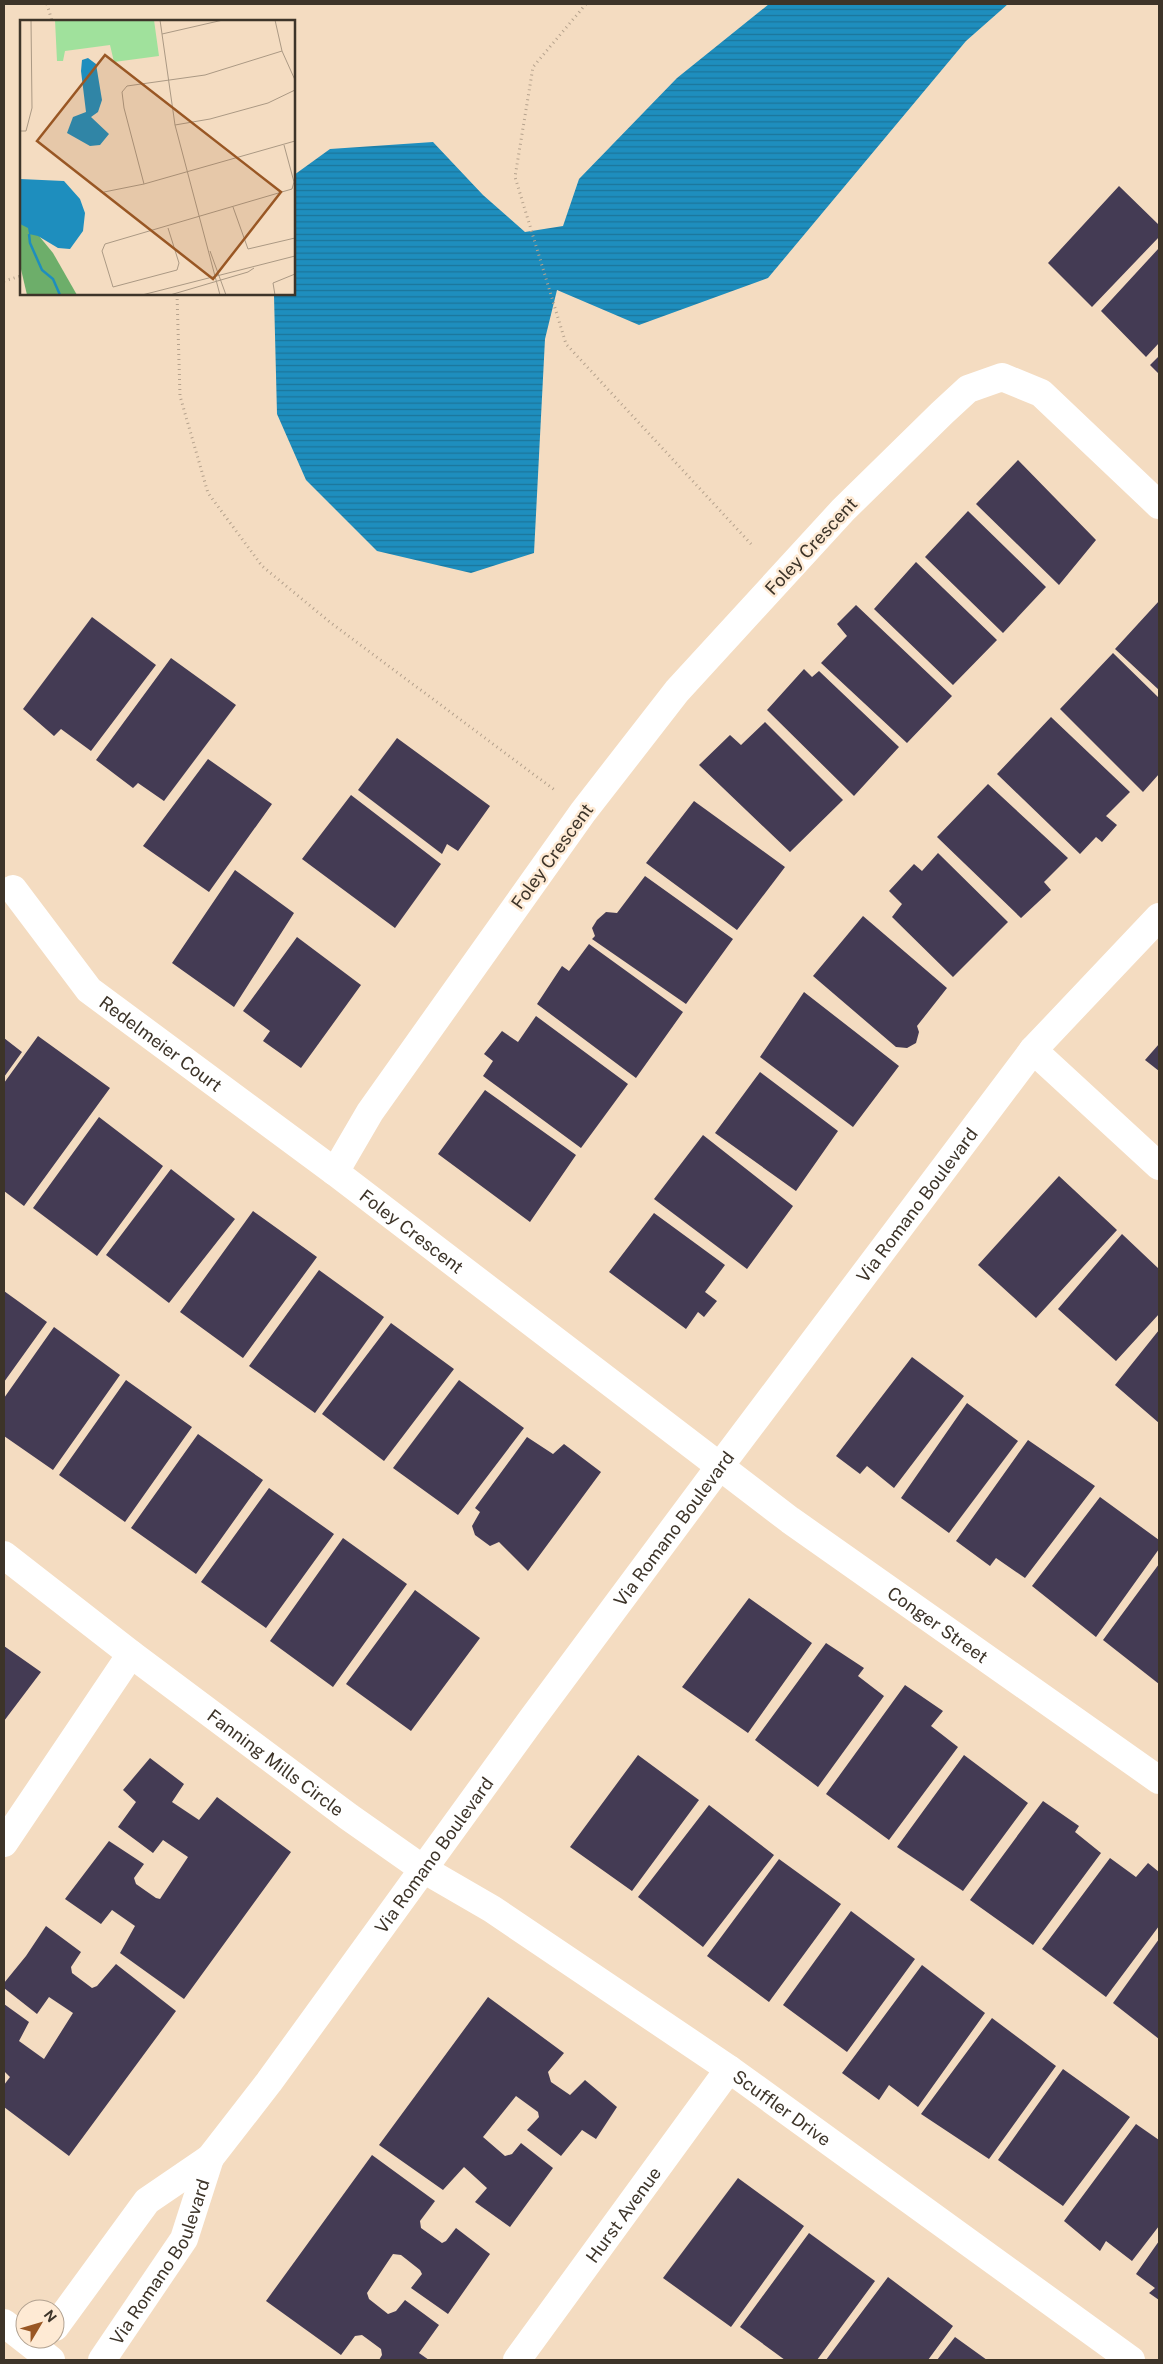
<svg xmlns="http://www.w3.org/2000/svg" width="1163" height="2364" font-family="'Public Sans',sans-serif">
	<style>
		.water { fill: url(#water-rules) }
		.building { fill: #443b54 }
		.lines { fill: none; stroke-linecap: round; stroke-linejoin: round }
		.path { stroke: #b5a28d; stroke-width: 3; stroke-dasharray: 1 4; stroke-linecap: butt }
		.street { stroke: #fff; stroke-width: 28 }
		.secondary { stroke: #fff; stroke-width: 28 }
		.primary { stroke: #fff; stroke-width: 28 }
		.labels { text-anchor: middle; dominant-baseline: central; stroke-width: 5; stroke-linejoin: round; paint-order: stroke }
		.street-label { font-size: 18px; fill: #3d3429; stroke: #feead4 }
		.inset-river { fill: none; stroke: #1e8ebe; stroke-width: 2.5 }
		.inset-road { fill: none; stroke: #ab9984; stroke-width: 1 }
		.view { fill: #995724; fill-opacity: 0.15; stroke: #995724; stroke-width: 2.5 }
		.inset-edge { fill: none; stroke: #3d3429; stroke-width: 2.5 }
	</style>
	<defs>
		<pattern id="water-rules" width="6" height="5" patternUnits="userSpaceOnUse" patternTransform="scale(1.25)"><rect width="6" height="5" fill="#1e8ebe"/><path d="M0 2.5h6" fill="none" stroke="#1c759a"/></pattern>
	</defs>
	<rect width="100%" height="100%" fill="#f4dcc1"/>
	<path class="water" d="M769 4H1008L966 41 768 278 639 325 557 290 545 339 534 553 471 573 377 551 306 480 277 414 274 296V294H294V175L330 149 433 142 483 195 525 232 563 226 579 179 677 78Z"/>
	<path class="building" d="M1119 186 1159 225V237L1092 307 1048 263Z
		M1159 248V343L1146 357 1101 311Z
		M1159 356V374L1150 365Z
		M1018 460 1096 540 1059 585 976 504Z
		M968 511 1046 587 1003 633 925 557Z
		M916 562 997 640 953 685 874 609Z
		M1159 601V690L1115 649Z
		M856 605 952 696 907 743 821 663 847 636 837 624Z
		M92 617 156 665 91 751 61 729 54 736 23 709Z
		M1113 653 1159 698V774L1143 792 1060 709Z
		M171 658 236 705 164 801 138 783 133 788 96 760Z
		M804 669 812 677 819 671 899 747 854 796 767 710Z
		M1051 717 1130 792 1106 816 1117 825 1102 842 1096 837 1080 854 997 774Z
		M765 722 843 800 790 852 699 765 730 735 741 745Z
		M397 738 490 806 458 851 447 844 442 854 358 790Z
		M208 759 272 804 209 892 143 846Z
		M988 784 1068 858 1044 882 1051 890 1021 918 937 837Z
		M351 795 441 864 395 928 302 859Z
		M694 801 785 867 737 930 646 863Z
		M938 853 1008 922 953 977 892 917 902 904 889 891 914 864 922 871Z
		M235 870 294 913 234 1007 172 963Z
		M645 876 733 939 686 1004 592 939 595 936 592 928 597 920 606 912 617 913Z
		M863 916 947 988 917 1026 919 1032 916 1043 907 1048 896 1047 813 976Z
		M297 937 361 985 301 1068 263 1041 270 1031 243 1011Z
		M589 944 683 1012 636 1078 537 1004 562 966 569 971Z
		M804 992 899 1066 853 1127 760 1057Z
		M536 1016 628 1084 581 1148 483 1076 493 1061 484 1054 502 1031 518 1042Z
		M38 1036 110 1088 24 1206 4 1191V1083Z
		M4 1038 22 1052 4 1077Z
		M1159 1044V1071L1145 1060Z
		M760 1072 838 1131 796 1191 715 1133Z
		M485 1090 576 1155 530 1222 438 1154Z
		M99 1117 163 1166 97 1256 33 1208Z
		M703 1135 793 1206 747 1269 654 1199Z
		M171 1169 235 1219 169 1303 106 1255Z
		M1059 1176 1117 1230 1036 1318 978 1265Z
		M253 1211 317 1257 243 1358 180 1312Z
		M654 1213 725 1265 705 1292 717 1301 704 1317 698 1312 686 1329 609 1272Z
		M1122 1234 1159 1269V1314L1116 1361 1058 1309Z
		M319 1270 384 1317 315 1413 249 1366Z
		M4 1291 47 1322 4 1382Z
		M391 1323 454 1369 384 1461 322 1414Z
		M54 1327 120 1375 53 1470 4 1436V1398Z
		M1159 1330V1423L1115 1385Z
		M912 1357 964 1396 894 1488 867 1466 860 1474 836 1456Z
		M126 1380 192 1427 125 1522 59 1475Z
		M459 1380 524 1428 458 1515 393 1468Z
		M967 1403 1018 1441 949 1533 901 1498Z
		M198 1434 263 1480 196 1574 131 1528Z
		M527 1437 553 1454 564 1444 601 1472 528 1571 499 1542 490 1546 475 1535 472 1526 480 1512 475 1508Z
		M1028 1440 1095 1486 1025 1578 996 1558 990 1566 956 1541Z
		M269 1488 334 1534 266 1628 201 1582Z
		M1100 1497 1159 1540V1549L1096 1637 1032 1586Z
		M343 1538 407 1584 333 1687 270 1641Z
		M1159 1564V1684L1103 1640Z
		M415 1590 480 1638 411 1731 346 1684Z
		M749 1598 812 1643 748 1733 682 1687Z
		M826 1643 864 1668 858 1676 884 1696 818 1787 755 1740Z
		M4 1646 41 1672 4 1721Z
		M905 1685 943 1711 931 1726 958 1747 889 1840 826 1794Z
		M638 1755 699 1800 632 1891 570 1847Z
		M964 1755 1028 1803 963 1891 897 1847Z
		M150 1758 184 1784 172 1802 199 1820 217 1797 291 1852 184 1999 120 1953 135 1926 112 1910 101 1924 65 1899 109 1841 144 1864 134 1878 136 1884 156 1898 160 1899 188 1857 163 1840 153 1853 118 1827 136 1802 123 1790Z
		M1043 1801 1079 1826 1075 1832 1101 1853 1033 1945 970 1900Z
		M709 1805 774 1855 703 1947 638 1897Z
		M1110 1858 1136 1877 1148 1863 1159 1872V1926L1106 1997 1042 1949Z
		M779 1859 841 1904 769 2002 707 1956Z
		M851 1911 915 1959 847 2052 783 2005Z
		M46 1926 81 1952 71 1967 72 1973 92 1988 97 1986 116 1964 176 2011 69 2156 4 2107V2085L10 2077 4 2071V2004L29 2022 19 2041 44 2059 73 2013 49 1997 37 2014 4 1988V1983L26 1956Z
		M1159 1939V2039L1113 2003Z
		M922 1965 985 2013 918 2107 889 2085 879 2100 842 2073Z
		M488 1997 564 2053 548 2072 551 2082 570 2095 585 2080 617 2107 596 2139 582 2130 561 2156 527 2130 539 2117 538 2112 516 2096 483 2137 505 2156 512 2154 521 2143 553 2168 510 2227 475 2202 487 2188 464 2167 443 2190 379 2145Z
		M992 2018 1056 2066 989 2159 921 2114Z
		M1063 2069 1130 2117 1063 2206 998 2160Z
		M1136 2124 1159 2140V2226L1132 2261 1106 2241 1100 2251 1064 2221Z
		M372 2155 435 2201 420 2221 421 2228 442 2243 446 2241 456 2228 490 2254 448 2314 411 2288 422 2274 420 2270 401 2255 393 2254 367 2293 369 2299 388 2314 396 2311 405 2300 439 2325 419 2353 429 2360H379L382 2355 381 2349 362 2335 355 2336 341 2355 266 2301Z
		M738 2178 804 2226 731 2327 663 2278Z
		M809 2233 875 2281 817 2360H785L740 2327Z
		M1159 2241V2300L1149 2293 1155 2288 1136 2274Z
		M888 2277 953 2326 928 2360H826Z
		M955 2337 987 2360H937Z"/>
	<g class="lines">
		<path class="path" d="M47 4 52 21
			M586 4 533 67 515 177 566 344 751 544
			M4 281 21 276
			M177 294 180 396 208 493 262 566 331 623 556 791"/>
		<g class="street">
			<path id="s1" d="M1159 505 1041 393 1002 377 968 389 942 413 843 510 677 691 583 812 370 1112 335 1172 790 1520 1159 1780"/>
			<path id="s2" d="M13 889 89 990 335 1172"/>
			<path d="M1033 1050 1159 1166"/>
			<path id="s3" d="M4 1555 131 1654 349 1817 423 1869 492 1909 729 2069 1131 2360"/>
			<path d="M4 1843 131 1654"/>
			<path id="s4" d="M517 2360 729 2069"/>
		</g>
		<g class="secondary">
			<path id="s5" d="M55 2327 147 2201 210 2158 269 2082 532 1719 720 1466 1033 1050 1159 917"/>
			<path id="s6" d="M102 2360 184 2239 210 2158"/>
		</g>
		<path class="primary" d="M4 2323 51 2360"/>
	</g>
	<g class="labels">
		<g class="street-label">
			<text transform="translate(811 546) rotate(-47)">Foley Crescent</text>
			<text transform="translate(552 856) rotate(-54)">Foley Crescent</text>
			<text stroke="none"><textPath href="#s2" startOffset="216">Redelmeier Court</textPath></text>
			<text stroke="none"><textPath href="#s5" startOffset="1419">Via Romano Boulevard</textPath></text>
			<text stroke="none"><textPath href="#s1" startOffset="1348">Foley Crescent</textPath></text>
			<text stroke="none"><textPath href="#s5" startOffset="1014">Via Romano Boulevard</textPath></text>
			<text stroke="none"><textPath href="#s1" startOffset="2005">Conger Street</textPath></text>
			<text stroke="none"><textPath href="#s3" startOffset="342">Fanning Mills Circle</textPath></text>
			<text stroke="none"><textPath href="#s5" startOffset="609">Via Romano Boulevard</textPath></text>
			<text stroke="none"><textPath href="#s3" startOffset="955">Scuffler Drive</textPath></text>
			<text stroke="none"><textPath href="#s4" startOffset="180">Hurst Avenue</textPath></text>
			<text stroke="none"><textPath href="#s6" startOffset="115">Via Romano Boulevard</textPath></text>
		</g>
	</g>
	<g transform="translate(20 20)">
		<rect width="275" height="275" fill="#f4dcc1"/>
		<path d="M0 204 10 205 33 233 57 275H7L0 245Z" fill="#6dae6a"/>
		<path d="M35 0H134L139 36 94 42 90 25 45 31 43 41H37Z" fill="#a0e19c"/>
		<path d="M68 38 76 44 82 80 78 92 71 97 89 114 80 125 70 126 47 113 53 97 66 92 61 51 62 40ZM0 159 44 161 60 179 65 193 63 211 50 229 38 228 18 216 9 214 8 208 0 204Z" fill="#1e8ebe"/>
		<path class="inset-river" d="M9 214 10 223 22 250 33 259 40 275"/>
		<path class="inset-road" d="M140 0 155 105 200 275M255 0 262 31 275 60M142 14 203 0M262 31 185 55 107 66 102 72 104 88 124 164 275 121M155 105 190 99 248 83 275 70M0 111H6L12 88 11 0M84 172 124 164M213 187 228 229 275 218M148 208 159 243 157 250 93 267 82 231 85 224 272 169 274 162 264 125M190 231 206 275M122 275 275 236M150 275 228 252 234 248M255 275 253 263 275 254"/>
		<path class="view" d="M85 35 261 172 193 259 17 121Z"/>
		<rect width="275" height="275" class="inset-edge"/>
	</g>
	<rect width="1163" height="2364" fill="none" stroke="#3d3429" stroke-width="10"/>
	<g transform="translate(40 2324) rotate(52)"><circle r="24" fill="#feead4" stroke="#b1a190"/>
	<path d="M0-4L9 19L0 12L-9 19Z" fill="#995724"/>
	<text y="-8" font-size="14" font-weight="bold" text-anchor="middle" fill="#3d3429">N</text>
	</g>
</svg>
